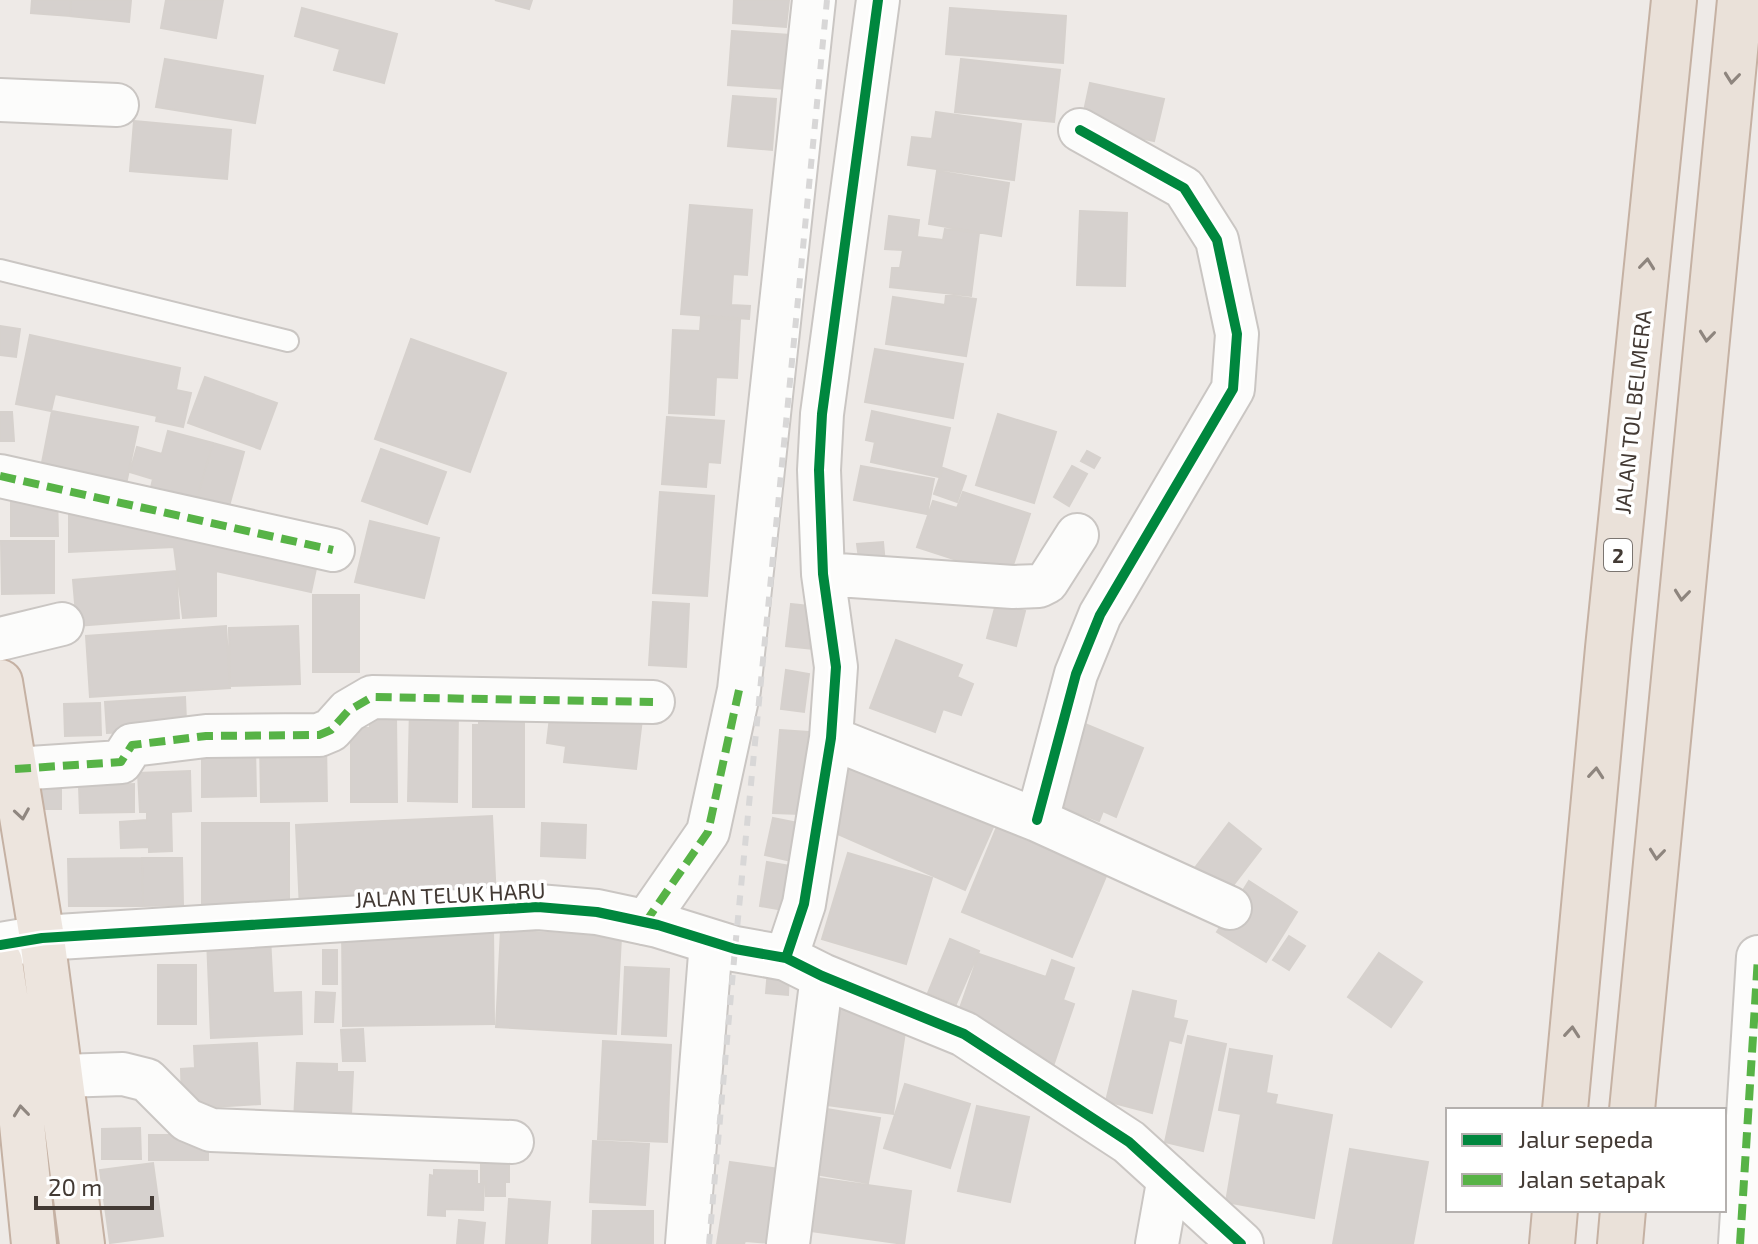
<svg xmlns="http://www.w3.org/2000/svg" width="1758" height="1244" font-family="'Exo 2',sans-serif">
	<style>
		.building { fill: #d6d1ce; stroke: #d6d1cd; stroke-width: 2 }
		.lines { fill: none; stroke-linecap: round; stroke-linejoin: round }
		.service-casing { stroke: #cac6c3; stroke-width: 24 }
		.minor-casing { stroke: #cac6c3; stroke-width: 46 }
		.tertiary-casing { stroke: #cac6c3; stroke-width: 48 }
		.trunk-casing { stroke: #c5b1a3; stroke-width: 48 }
		.motorway-casing { stroke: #c5b1a3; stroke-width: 48 }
		.service { stroke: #fcfcfb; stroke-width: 20 }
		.minor { stroke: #fcfcfb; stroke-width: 42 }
		.tertiary { stroke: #fcfcfb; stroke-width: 44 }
		.trunk { stroke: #ede5de; stroke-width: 44 }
		.motorway { stroke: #eae1d9; stroke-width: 44 }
		.rail { stroke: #d8d7d7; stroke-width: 6; stroke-dasharray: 10 10; stroke-linecap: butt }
		.quiet { stroke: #57b346; stroke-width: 8; stroke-dasharray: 16 8; stroke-linecap: butt }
		.cycleway-casing { stroke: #fff; stroke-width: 15 }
		.cycleway { stroke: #00873e; stroke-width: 10 }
		.oneway { stroke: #8e857e }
		.oneway2 { stroke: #908780 }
		.labels { text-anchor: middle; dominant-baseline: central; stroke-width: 7; stroke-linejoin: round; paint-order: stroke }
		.shield { fill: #fff; stroke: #7b7571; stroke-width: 2 }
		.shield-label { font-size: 20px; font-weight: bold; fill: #433a34 }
		.street-label { font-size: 22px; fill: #433a34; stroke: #fff }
	</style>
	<rect width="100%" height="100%" fill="#eeeae7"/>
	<path class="building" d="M32 0H71L70 16 31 13Z
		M71 0H131L129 22 70 16Z
		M166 0H223L216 38 161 28Z
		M495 0H532L529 9Z
		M734 0H789L786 27 733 23Z
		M302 8 397 34 384 83 334 70 340 49 295 36Z
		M950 8 1066 16 1063 63 946 54Z
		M732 31 804 36 800 90 728 85Z
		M165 59 263 76 255 123 156 107Z
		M961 59 1060 70 1054 122 955 112Z
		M1090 83 1164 99 1154 141 1081 125Z
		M733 96 776 99 772 150 728 146Z
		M936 112 1021 124 1014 180 908 165 912 137 932 139Z
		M134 121 231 130 227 179 130 171Z
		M937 171 1009 183 1001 236 929 224Z
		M690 205 752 210 747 275 733 274 731 305 750 306 749 319 681 314Z
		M1080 211 1127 213 1125 286 1077 285Z
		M889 216 919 220 917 237 943 240 945 229 979 233 971 296 890 287 892 268H900L903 250 885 249Z
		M946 295 976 299 966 356 886 344 893 297 945 305Z
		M701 317 740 320 737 378 716 377 714 415 669 413 673 330 700 331Z
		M0 326 20 329 16 357 0 355Z
		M30 335 180 368 176 390 191 393 183 427 156 421 157 416 55 394 51 411 16 404Z
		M411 339 506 373 470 472 375 439Z
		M875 349 963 364 953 418 865 402Z
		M205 377 277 403 260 449 188 423Z
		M52 411 138 427 125 489 40 473Z
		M872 411 950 428 939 477 871 462 875 442 866 440Z
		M0 412H12L14 441H0Z
		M998 414 1056 432 1034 503 976 485Z
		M667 417 724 421 720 463 708 462 706 487 662 484Z
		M168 431 213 443 194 508 149 496 153 479 130 472 137 447 162 454Z
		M213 443 244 452 226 517 194 508Z
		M381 449 446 472 427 524 362 501Z
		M1087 451 1100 458 1094 468 1081 461Z
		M861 466 934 479 927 514 854 500Z
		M1072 466 1087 474 1069 506 1054 497Z
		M943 468 966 476 957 502 934 494Z
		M11 483 57 492 58 536H11Z
		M660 492 714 496 707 596 653 593Z
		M963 492 1030 514 1009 577 917 547 933 501 957 508Z
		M69 494 320 550 311 592 216 571V616L183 618 174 547 69 552Z
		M370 521 439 538 424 598 355 582Z
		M1 541H54V593L2 594Z
		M883 542 885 564 860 566 857 544Z
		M176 571 179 618 77 626 73 580Z
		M313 595H359V672H313Z
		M653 602 689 604 686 667 649 665Z
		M791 604 818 607 813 649 786 646Z
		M996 604 1025 611 1016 646 987 638Z
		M226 626 230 688 90 697 86 636Z
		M298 626 300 684 230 686 229 628Z
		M896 640 962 665 957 677 973 684 961 715 943 709 935 732 870 708Z
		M786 670 809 674 804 712 781 709Z
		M185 697 186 721 172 730 107 733 105 702Z
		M479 701H524V807H473V725H479Z
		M100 703 101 735 65 736 64 704Z
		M410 706 458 707 457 802 408 801Z
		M551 708 642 719 636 769 564 762 566 746 547 743Z
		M370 715H396L397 802H351V728H370Z
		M1085 724 1143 748 1116 817 1103 811 1099 821 1054 804Z
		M780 730 808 732 801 814 773 813Z
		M260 742H326L327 801 261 802Z
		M255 745 256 796 202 797V746Z
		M857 753 921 796 993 827 965 890 824 828Z
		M190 771 191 811 171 812 172 851 149 852V847L121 848 120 822 147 820V812H140L138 773Z
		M36 778H61V809H36Z
		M134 784V812L80 813 79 786Z
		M492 816 496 899 300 909 296 825Z
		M1001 817 1112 862 1072 957 962 912Z
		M773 818 808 825 800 863 765 855Z
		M202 823H289V911H202Z
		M542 823 586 825 585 858 541 856Z
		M1229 823 1261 849 1221 901 1188 877Z
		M848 853 932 878 906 964 822 939Z
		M142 858H182L183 905 143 906Z
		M142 858 143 906H69L68 859Z
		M767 862 802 868 795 912 760 906Z
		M1249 881 1297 912 1266 962 1217 932Z
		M493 926 494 1024 343 1026 342 928Z
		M501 930 621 937 616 1034 496 1027Z
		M1289 936 1305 946 1289 970 1273 960Z
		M270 937 273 993 301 992 302 1034 211 1038 207 939Z
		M950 939 979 951 956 1004 928 993Z
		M323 950H337V984H323Z
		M1379 953 1422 982 1391 1027 1348 997Z
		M979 954 1046 977 1052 960 1074 968 1063 1000 1074 1004 1051 1072 954 1025Z
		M158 965H196V1024H158Z
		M625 967 669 969 666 1036 622 1034Z
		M768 969 789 971 788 995 766 993Z
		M828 991 906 1025 893 1114 811 1103Z
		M1133 991 1176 1001 1173 1018 1187 1021 1181 1043 1169 1040 1152 1113 1106 1101Z
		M316 992 335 993 333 1022H315Z
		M363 1029 365 1061H343L341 1030Z
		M1188 1036 1226 1044 1203 1151 1165 1142Z
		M603 1041 671 1045 667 1142 598 1139Z
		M257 1043 260 1104 196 1108 182 1102 181 1069 195 1068 194 1046Z
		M1230 1049 1272 1056 1266 1093 1277 1095 1275 1104 1332 1115 1314 1218 1226 1202 1241 1114 1219 1110Z
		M297 1063 337 1064V1072H353L351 1115 294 1121Z
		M905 1084 970 1104 950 1168 884 1148Z
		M977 1106 1029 1117 1010 1202 958 1191Z
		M821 1108 880 1118 868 1183 809 1173Z
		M140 1128 141 1159H102V1129Z
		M149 1135H208V1160H149Z
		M593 1141 649 1144 645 1205 590 1202Z
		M1350 1149 1428 1162 1413 1244H1333Z
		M481 1160H509V1182H505V1196H486V1182H481Z
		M730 1162 794 1171 783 1244 745 1241 744 1244H717Z
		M153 1163 163 1236 110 1243 100 1170Z
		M434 1170 477 1171V1184H484L483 1210 445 1209V1216L428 1215 430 1175 434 1176Z
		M817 1178 911 1191 904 1244 810 1231Z
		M509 1199 550 1202 547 1244H506Z
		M593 1211H653V1244H592Z
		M459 1220 485 1223 483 1244H457Z"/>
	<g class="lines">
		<g class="service-casing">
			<path id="service" d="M0 270 288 341"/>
		</g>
		<g class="minor-casing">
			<path id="minor" d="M0 100 117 105
				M0 476 333 550
				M823 574 1013 587 1039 586 1047 582 1077 535
				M0 639 62 624
				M831 738 1037 820 1230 908
				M15 769 121 762 132 745 206 736 319 735 331 730 348 711 372 697 653 702
				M1037 820 1076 674 1100 615 1233 389 1237 334 1217 240 1184 188 1080 130
				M645 923 708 832 739 690 814 0
				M786 958 804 904 831 738 836 667 823 574 819 470 822 414 878 0
				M61 1076 123 1074 147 1080 187 1120 211 1130 512 1142
				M687 1244 711 942
				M788 1244 822 976
				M1157 1244 1169 1177
				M1740 1244 1758 957"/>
		</g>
		<g class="tertiary-casing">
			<path id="tertiary" d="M0 945 42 938 538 907 597 912 658 925 735 949 786 958 822 976 964 1034 1129 1142 1241 1244"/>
		</g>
		<g class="trunk-casing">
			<path id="trunk" d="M0 682 42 938 82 1244
				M0 962 17 1074 34 1244"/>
		</g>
		<g class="motorway-casing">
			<path id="motorway" d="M1565 1110 1608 648 1674 0
				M1632 1110 1740 0
				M1552 1244 1555 1210
				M1620 1244 1623 1210"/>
		</g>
		<use href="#service" class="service"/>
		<use href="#minor" class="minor"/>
		<use href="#tertiary" class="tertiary"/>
		<use href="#trunk" class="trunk"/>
		<use href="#motorway" class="motorway"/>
		<path class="rail" d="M709 1244 735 949 827 0"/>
		<path class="quiet" d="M0 476 333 550
			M15 769 121 762 132 745 206 736 319 735 331 730 348 711 372 697 653 702
			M645 923 708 832 739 690
			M1740 1244 1758 957"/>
		<g class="cycleway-casing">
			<path id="cycleway" d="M1037 820 1076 674 1100 615 1233 389 1237 334 1217 240 1184 188 1080 130
				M0 945 42 938 538 907 597 912 658 925 735 949 786 958 822 976 964 1034 1129 1142 1241 1244
				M786 958 804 904 831 738 836 667 823 574 819 470 822 414 878 0"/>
		</g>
		<use href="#cycleway" class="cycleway"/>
	</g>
	<defs><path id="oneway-chevron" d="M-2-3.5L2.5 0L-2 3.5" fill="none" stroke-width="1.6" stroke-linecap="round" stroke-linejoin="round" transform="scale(2)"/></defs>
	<g class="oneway">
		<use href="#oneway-chevron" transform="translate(1732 78) rotate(96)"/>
		<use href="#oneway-chevron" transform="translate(1647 264) rotate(-84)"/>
		<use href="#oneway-chevron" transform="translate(1707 336) rotate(96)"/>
		<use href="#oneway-chevron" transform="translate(1682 595) rotate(96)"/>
		<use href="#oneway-chevron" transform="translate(1596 773) rotate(-85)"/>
		<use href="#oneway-chevron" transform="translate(1657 854) rotate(96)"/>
		<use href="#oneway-chevron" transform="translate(1572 1032) rotate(-85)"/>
	</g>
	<g class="oneway2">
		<use href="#oneway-chevron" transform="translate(22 814) rotate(81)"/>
		<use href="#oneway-chevron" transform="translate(21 1111) rotate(-96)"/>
	</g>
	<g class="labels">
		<rect class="shield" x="1604" y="539" width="28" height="32" rx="6"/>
		<g class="shield-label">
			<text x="1618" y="555">2</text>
		</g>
		<g class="street-label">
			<text transform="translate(1632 412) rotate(-84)">JALAN TOL BELMERA</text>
			<text transform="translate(450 894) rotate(-3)">JALAN TELUK HARU</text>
		</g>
	</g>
	<rect x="1446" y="1108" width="280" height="104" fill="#ffffff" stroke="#b4b0ae" stroke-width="2"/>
	<rect x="1462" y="1134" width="40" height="12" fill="#00873e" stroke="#b4b0ae" stroke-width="2"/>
	<text x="1518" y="1148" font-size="24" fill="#433a34">Jalur sepeda</text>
	<rect x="1462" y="1174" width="40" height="12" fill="#57b346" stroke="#b4b0ae" stroke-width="2"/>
	<text x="1518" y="1188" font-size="24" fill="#433a34">Jalan setapak</text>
	<path d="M36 1196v12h116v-12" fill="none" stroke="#433a34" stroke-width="4"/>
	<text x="48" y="1196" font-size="24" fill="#433a34" stroke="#ffffff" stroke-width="6" paint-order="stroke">20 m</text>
</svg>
